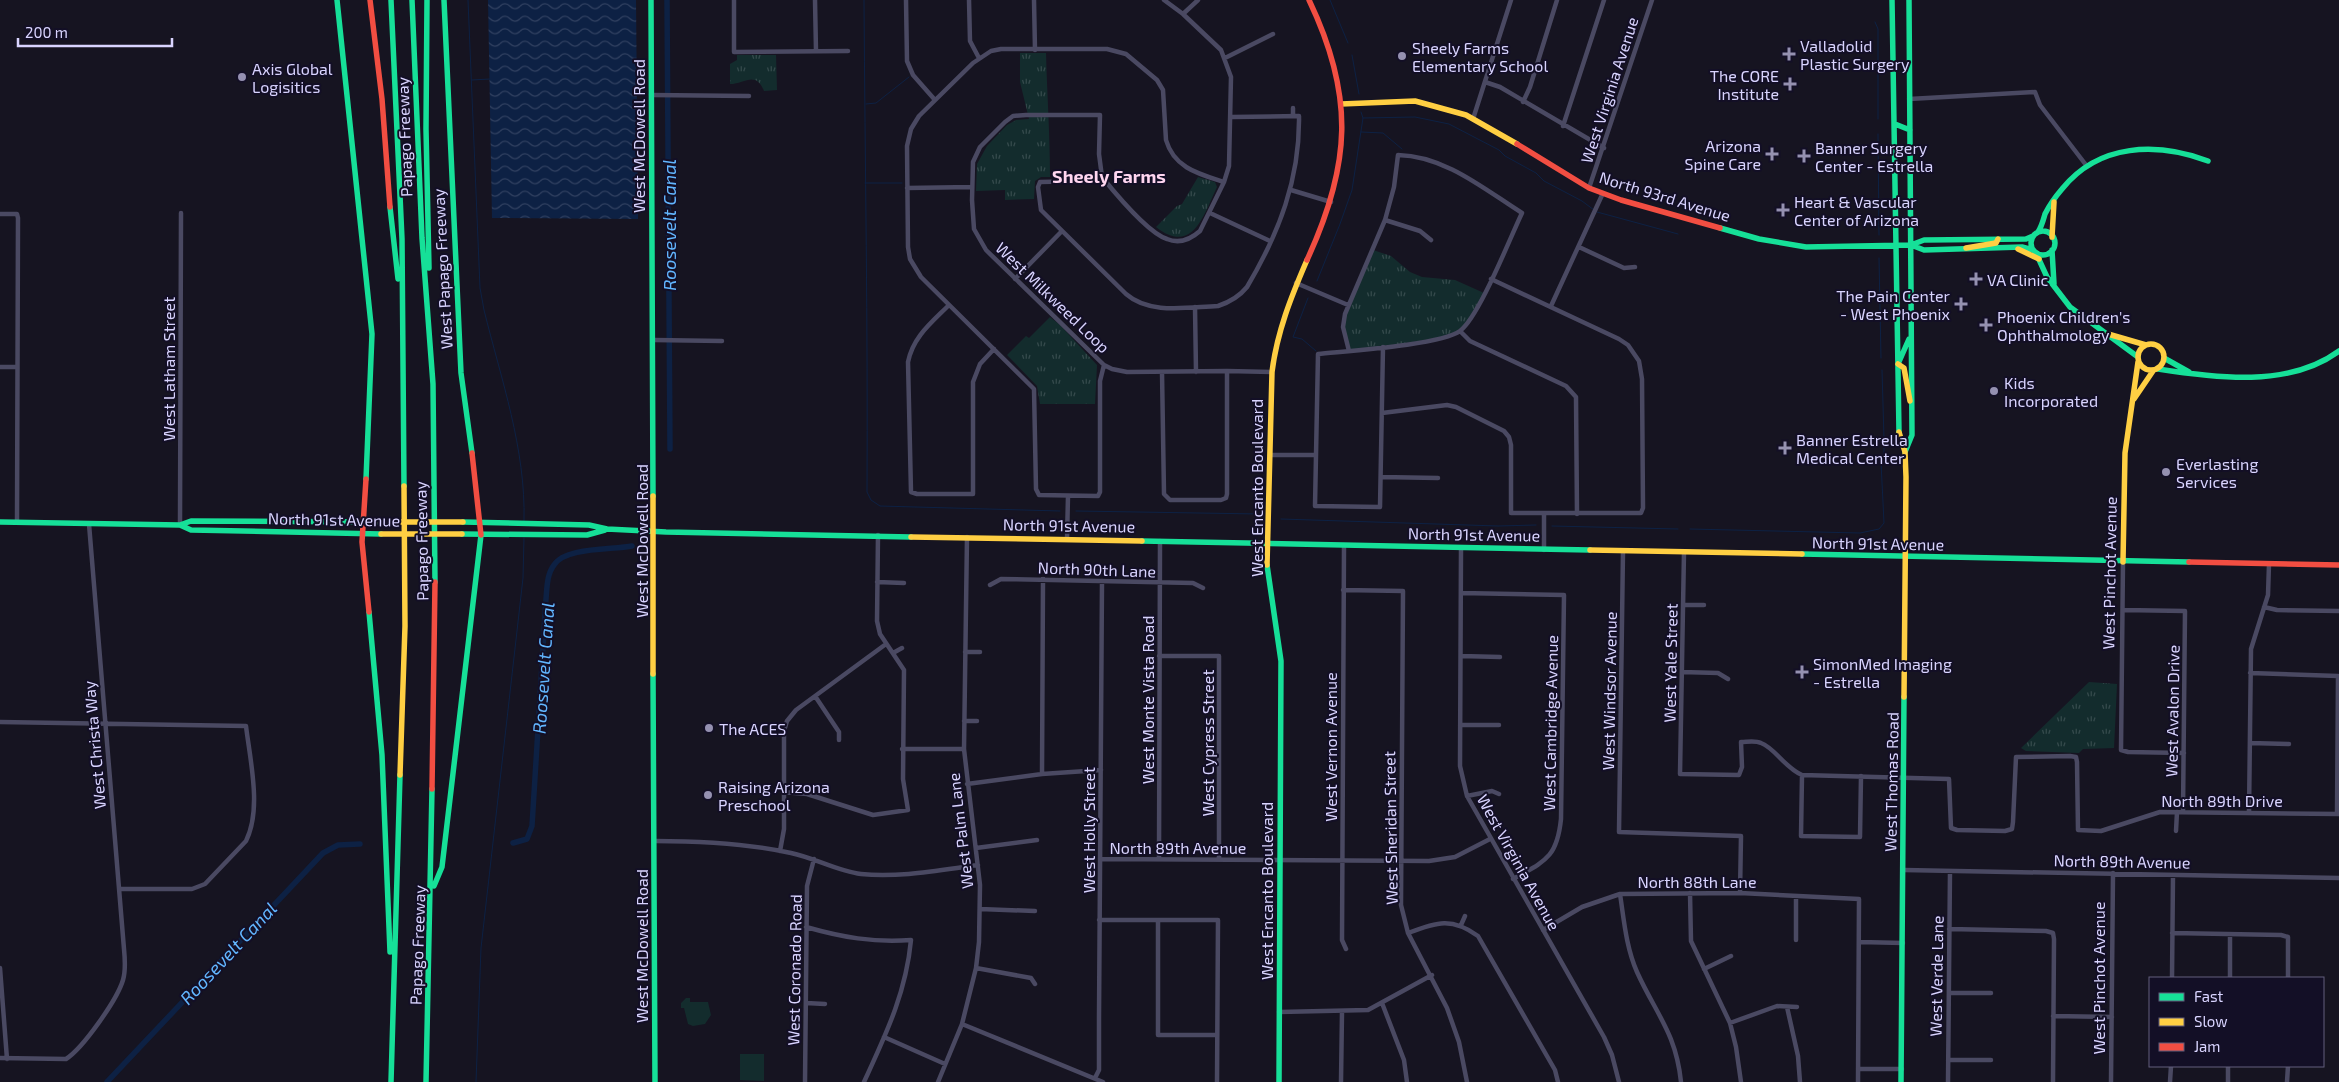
<svg xmlns="http://www.w3.org/2000/svg" width="2339" height="1082" font-family="'Exo 2',sans-serif">
	<style>
		.green { fill: #132c2d }
		.park { fill: url(#park-tufts) }
		.water { fill: url(#water-waves) }
		.lines { fill: none; stroke-linecap: round; stroke-linejoin: round }
		.stream { stroke: #0d2144; stroke-width: 1 }
		.canal { stroke: #0d2144; stroke-width: 5.5 }
		.street { stroke: #4a4962; stroke-width: 4.5 }
		.fast { stroke: #16e098; stroke-width: 5.5 }
		.slow { stroke: #ffcf43; stroke-width: 5.5 }
		.jam { stroke: #f24e42; stroke-width: 5.5 }
		.slow-bridge { stroke: #ffcf43; stroke-width: 5.5 }
		.poi-dot { fill: #9591b1; stroke: #130f26; stroke-width: 2 }
		.labels { text-anchor: middle; dominant-baseline: central; stroke-width: 4; stroke-linejoin: round; paint-order: stroke }
		.poi-label { font-size: 16px; fill: #d9d4ff; stroke: #130f26; text-anchor: start }
		.street-label { font-size: 16px; fill: #d9d4ff; stroke: #130f26 }
		.neighbourhood-label { font-size: 18px; font-weight: bold; fill: #ffd6f0; stroke: #130f26 }
		.water-label { font-size: 18px; font-style: italic; fill: #62b6ff; stroke: #130f26 }
	</style>
	<defs>
		<pattern id="park-tufts" width="24" height="20" patternUnits="userSpaceOnUse" patternTransform="scale(1.25)"><rect width="24" height="20" fill="#132c2d"/><path d="M3 7l-1-3M5 7V3M7 7l1-3M15 17l-1-3M17 17v-4M19 17l1-3" fill="none" stroke="#354a4c"/></pattern>
		<pattern id="water-waves" width="16" height="10" patternUnits="userSpaceOnUse" patternTransform="scale(1.25)"><rect width="16" height="10" fill="#0d2144"/><path d="M0 5q4-4 8 0t8 0" fill="none" stroke="#304060"/></pattern>
	</defs>
	<rect width="100%" height="100%" fill="#161421"/>
	<path class="green" d="M686 998H690V1002H708L711 1015 705 1024 693 1026 688 1024 684 1008H681V1003Z
		M740 1054H764V1081L740 1080Z"/>
	<path class="park" d="M1020 53H1046C1047 94 1050 135 1050 177H1041L1035 181 1034 199 1005 200V190L976 191 977 164 987 146 1007 125 1016 120 1029 119 1020 82Z
		M737 55H776L777 90 764 91C756 70 744 84 730 84V64L737 60Z
		M1198 177 1215 182 1217 187C1204 214 1193 256 1156 227L1177 206 1182 204Z
		M1373 250 1391 256 1410 272 1422 277 1455 280 1484 293 1467 324 1448 337 1349 351 1343 321Z
		M1050 317 1060 325 1097 365 1095 404H1040L1037 386 1007 355 1026 336 1029 338Z
		M2089 682 2117 684 2114 748 2083 749 2079 753 2026 751 2021 748Z"/>
	<path class="water" d="M488 0H636L638 219 492 218Z"/>
	<g class="lines">
		<path class="stream" d="M468 0 480 288 484 310C501 379 526 449 524 521
			M864 0C865 164 868 328 867 492L871 500 880 506 1060 511
			M1330 0 1348 43
			M1875 22 1878 29V119
			M1352 55 1359 94
			M472 80 490 79
			M866 104 876 103 909 77
			M1363 118 1415 117 1449 124 1499 150 1505 156 1536 173 1544 181 1582 201 1594 210
			M1361 132 1383 133 1402 149
			M1878 134 1879 235
			M865 183H902
			M1597 212 1678 234
			M1879 258 1881 358
			M1317 281 1340 224 1352 190 1363 118 1361 112
			M1308 298 1293 337 1302 339 1316 351
			M1076 511 1259 514
			M1281 519 1498 526 1536 525
			M1552 526 1678 529
			M1690 529 1860 533 1879 529 1884 523 1881 462 1884 451V439L1882 370
			M476 1082 481 948 523 578 524 538"/>
		<path class="canal" d="M667 0 670 449
			M513 843 527 839 532 826 546 599C547 587 547 574 554 565 565 547 612 550 632 546
			M107 1082 323 853 338 845 360 844"/>
		<path class="street" d="M734 0V52L848 51
			M815 0 816 51
			M906 0 907 61 913 75 935 100
			M969 0 970 41 979 58
			M1034 0 1035 50
			M1183 14 1198 0
			M1225 58 1273 34
			M1485 82 1500 87 1604 148
			M651 95 749 96
			M1909 99 2035 92 2040 105 2086 165
			M1523 102 1530 87 1557 0
			M1293 108V116
			M1473 119 1511 0
			M1563 126 1604 0
			M1102 177 1099 154 1100 115H1026L1013 116 1005 122 980 147 973 162 972 200 974 229 986 250 1104 365 1112 369 1127 372 1227 371 1272 372
			M1102 177 1087 181 1040 182 1038 187 1041 210 1126 294C1150 315 1188 307 1218 306 1230 302 1239 297 1247 287 1279 233 1300 179 1299 116L1231 117
			M1102 177C1115 193 1148 233 1167 239 1179 244 1191 239 1200 231L1224 182 1229 166 1231 77 1221 50 1183 14 1164 0
			M907 188 972 187
			M1589 188 1652 0
			M1291 190 1331 202
			M1210 213 1270 241
			M0 214H17L18 218 17 522
			M1385 220 1420 231 1431 240
			M1579 247 1624 268 1635 267
			M1015 279 1061 232
			M1296 283 1348 305
			M948 306C931 323 913 337 908 362L911 492 917 494H973V382L980 364 994 349
			M1551 306 1603 193
			M1195 307 1196 372
			M1460 331 1470 341 1566 386 1576 397 1577 514
			M654 340 722 341
			M1349 351 1343 327 1345 314 1385 220 1394 187 1398 155C1445 156 1484 189 1522 213 1510 238 1479 317 1460 331 1441 345 1346 351 1318 354L1315 506 1380 507 1383 347
			M1104 365 1100 381V492L1098 496 1039 495 1036 489 1034 389 921 277 910 259 908 247 907 146 911 129 919 116 973 63 991 51 1001 49H1107L1126 54 1157 80 1163 90 1166 140C1174 168 1199 174 1224 182
			M0 367H16
			M1162 372 1164 494 1170 500H1221L1226 498 1227 494V371
			M1382 413 1447 405 1456 407 1504 431 1509 437 1511 445V513H1641L1643 508 1642 379 1639 361 1628 345 1619 339 1491 279
			M1270 455H1315
			M1381 477 1438 478
			M180 525 181 213
			M1067 539 1068 496
			M1344 545 1342 940 1346 949
			M1461 548 1460 766 1467 796 1604 1037 1612 1055 1619 1082
			M1544 550V513
			M1623 551 1619 832 1741 836 1740 893
			M1684 552 1680 774 1739 775 1742 767 1741 742C1747 742 1755 740 1761 743 1775 748 1785 768 1802 775L1949 779 1951 828 1957 830 2005 831 2012 829 2013 822 2016 757 2070 756 2076 757 2077 762 2078 830 2101 831 2160 812 2339 814
			M2123 562 2121 750 2128 752 2184 753
			M877 582 904 583
			M990 585 1001 579 1193 583 1203 588
			M1343 590 1403 591 1401 905 1408 933 1447 1008 1459 1042 1467 1082
			M1461 593 1564 595 1561 819C1557 858 1545 861 1513 879
			M1683 605H1704
			M2264 607 2277 610 2339 611
			M2123 610 2185 611 2183 812
			M965 652H980
			M893 653 902 648
			M1159 656H1219V859
			M1461 656 1500 657
			M1682 672 1718 673 1728 679
			M2250 673 2338 676 2337 814
			M815 696 839 732V740
			M964 721H977
			M0 722 246 726C250 760 262 809 246 841L205 884 192 889H119
			M1460 725H1499
			M2250 743 2289 744
			M902 749H964
			M1042 774 1043 579
			M1802 775 1801 836 1860 837 1861 776
			M967 784 1042 774 1101 770
			M783 792 807 794 873 815 908 810 903 779 904 670 880 634 877 621 878 535
			M1467 796 1492 791 1499 794
			M2249 813 2251 649 2268 595 2269 564
			M2176 831 2177 812
			M655 841C701 841 745 843 791 853 815 858 837 871 861 874 899 878 940 870 978 865
			M976 848 1037 840
			M780 851 784 829V731L787 721 796 710 886 644
			M1100 859 1429 861 1455 857 1490 839
			M1159 859 1160 541
			M1904 870 2339 878
			M1690 893 1691 941 1730 1023 1736 1047 1741 1082
			M1620 894C1624 920 1626 947 1637 972 1656 1014 1676 1033 1681 1082
			M1796 896V940
			M980 909 1035 911
			M1099 920H1218L1217 1082
			M1158 920V1035H1217
			M1461 925 1465 916
			M806 927C841 937 874 943 911 940 906 993 886 1034 864 1082
			M1949 929 2046 931 2053 933 2054 939 2053 1082
			M1543 930 1582 907 1620 894 1740 893 1859 899 1858 1082
			M1408 933C1437 922 1452 917 1478 936L1555 1070 1558 1082
			M2172 933 2281 935 2288 937V978
			M1860 942 1903 943
			M0 968 7 1059
			M976 968 1031 978 1035 984
			M1704 969 1731 956
			M2172 978 2173 875
			M2230 978V935
			M1949 993H1991
			M806 1003 825 1004
			M1382 1003 1404 1060 1407 1082
			M1787 1007 1798 1056 1800 1082
			M1279 1012 1368 1010 1432 975
			M2053 1016 2112 1017
			M1730 1023 1777 1006 1797 1007
			M962 1024 1103 1082
			M884 1037 945 1064
			M0 1058 66 1059C83 1048 117 1000 123 980 126 970 125 959 124 949L89 524
			M1948 1060H1991
			M1858 1069H1902
			M1095 1078 1099 1070V1019L1102 581
			M805 1082 807 886 814 859
			M938 1082 962 1024 976 968 979 942 980 885 964 749 967 537
			M1341 1082 1342 1012
			M1948 1082 1950 871
			M2111 1082 2113 873
			M2170 1082 2171 1066
			M2228 1082V1066
			M2287 1082 2288 1066"/>
		<path class="fast" d="M337 0 372 334 366 479
			M391 0 402 239 404 486
			M412 0 422 238 433 384 435 582
			M427 0 426 129 429 268
			M444 0 461 373 472 453
			M651 0 653 496
			M1892 0 1899 432
			M1895 124 1910 130
			M390 207 398 279
			M1720 228 1759 239 1806 247 1911 245 1924 240 2026 239 2033 236
			M2031 243a12 12 0 1 1 24 0a12 12 0 1 1-24 0Z
			M2038 232C2042 226 2043 221 2045 214 2049 206 2056 196 2062 189 2099 143 2157 142 2208 161
			M1911 245 1924 250 2022 247 2033 250
			M2052 250 2054 284
			M2036 253 2047 277 2070 307 2138 357
			M2164 358 2189 372
			M1898 364 1909 339
			M2158 369C2216 378 2289 388 2339 351
			M1905 452 1912 435 1909 0
			M0 522 180 525 191 530 381 534
			M463 522 589 525 607 529 666 532 911 537
			M180 525 191 521 380 522
			M462 534 587 535 605 530
			M1142 541 1590 550
			M1802 554 2189 562
			M1267 565 1281 661 1279 1082
			M369 612 382 755 390 952
			M653 674 655 1082
			M434 886 442 867 481 535
			M391 1082 400 775
			M426 1082 432 789
			M1901 1082 1904 697"/>
		<path class="slow" d="M1341 104 1415 101 1466 115 1517 144
			M2052 237 2054 202
			M1966 248 1996 243 1998 239
			M2018 249 2039 259
			M2108 334 2146 345
			M2138 357a13 13 0 1 1 26 0a13 13 0 1 1-26 0Z
			M1898 364 1904 368 1910 401
			M2134 399 2153 371
			M1899 432 1905 452 1906 477 1904 697
			M653 496V674
			M911 537 1142 541
			M1590 550 1802 554
			M2123 562 2125 453 2138 362
			M1267 565 1272 372C1277 332 1291 297 1307 260
			M400 775 405 626 404 486"/>
		<path class="jam" d="M370 0 382 99 390 207
			M1517 144 1589 188 1621 200 1720 228
			M1307 260C1351 165 1355 96 1309 0
			M472 453 481 535
			M366 479 362 542 369 612
			M2189 562 2339 565
			M432 789 435 582"/>
		<path class="slow-bridge" d="M380 522H463
			M381 534H462"/>
	</g>
	<g class="poi-dot">
		<path d="M1786.5 46.5h5v5h5v5h-5v5h-5v-5h-5v-5h5z"/>
		<circle cx="1402" cy="56" r="5"/>
		<circle cx="242" cy="77" r="5"/>
		<path d="M1787.5 76.5h5v5h5v5h-5v5h-5v-5h-5v-5h5z"/>
		<path d="M1769.5 146.5h5v5h5v5h-5v5h-5v-5h-5v-5h5z"/>
		<path d="M1801.5 148.5h5v5h5v5h-5v5h-5v-5h-5v-5h5z"/>
		<path d="M1780.5 202.5h5v5h5v5h-5v5h-5v-5h-5v-5h5z"/>
		<path d="M1973.5 271.5h5v5h5v5h-5v5h-5v-5h-5v-5h5z"/>
		<path d="M1958.5 296.5h5v5h5v5h-5v5h-5v-5h-5v-5h5z"/>
		<path d="M1983.5 317.5h5v5h5v5h-5v5h-5v-5h-5v-5h5z"/>
		<circle cx="1994" cy="391" r="5"/>
		<path d="M1782.5 440.5h5v5h5v5h-5v5h-5v-5h-5v-5h5z"/>
		<circle cx="2166" cy="472" r="5"/>
		<path d="M1799.5 664.5h5v5h5v5h-5v5h-5v-5h-5v-5h5z"/>
		<circle cx="709" cy="728" r="5"/>
		<circle cx="708" cy="795" r="5"/>
	</g>
	<g class="labels">
		<g class="poi-label">
			<text x="1800" y="45">Valladolid<tspan x="1800" dy="18">Plastic Surgery</tspan></text>
			<text x="1412" y="47">Sheely Farms<tspan x="1412" dy="18">Elementary School</tspan></text>
			<text x="252" y="68">Axis Global<tspan x="252" dy="18">Logisitics</tspan></text>
			<text x="1779" y="75" text-anchor="end">The CORE<tspan x="1779" dy="18">Institute</tspan></text>
			<text x="1761" y="145" text-anchor="end">Arizona<tspan x="1761" dy="18">Spine Care</tspan></text>
			<text x="1815" y="147">Banner Surgery<tspan x="1815" dy="18">Center - Estrella</tspan></text>
			<text x="1794" y="201">Heart &amp; Vascular<tspan x="1794" dy="18">Center of Arizona</tspan></text>
			<text x="1987" y="279">VA Clinic</text>
			<text x="1950" y="295" text-anchor="end">The Pain Center<tspan x="1950" dy="18">- West Phoenix</tspan></text>
			<text x="1997" y="316">Phoenix Children's<tspan x="1997" dy="18">Ophthalmology</tspan></text>
			<text x="2004" y="382">Kids<tspan x="2004" dy="18">Incorporated</tspan></text>
			<text x="1796" y="439">Banner Estrella<tspan x="1796" dy="18">Medical Center</tspan></text>
			<text x="2176" y="463">Everlasting<tspan x="2176" dy="18">Services</tspan></text>
			<text x="1813" y="663">SimonMed Imaging<tspan x="1813" dy="18">- Estrella</tspan></text>
			<text x="719" y="728">The ACES</text>
			<text x="718" y="786">Raising Arizona<tspan x="718" dy="18">Preschool</tspan></text>
		</g>
		<g class="street-label">
			<text transform="translate(1609 90) rotate(-72)">West Virginia Avenue</text>
			<text transform="translate(638 136) rotate(-90)">West McDowell Road</text>
			<text transform="translate(404 137) rotate(-92)">Papago Freeway</text>
			<text transform="translate(1665 196) rotate(17)">North 93rd Avenue</text>
			<text transform="translate(442 269) rotate(-93)">West Papago Freeway</text>
			<text transform="translate(1053 297) rotate(44)">West Milkweed Loop</text>
			<text transform="translate(168 369) rotate(-90)">West Latham Street</text>
			<text transform="translate(1256 488) rotate(-90)">West Encanto Boulevard</text>
			<text transform="translate(334 519) rotate(1)">North 91st Avenue</text>
			<text transform="translate(1069 525) rotate(1)">North 91st Avenue</text>
			<text transform="translate(1474 534) rotate(1)">North 91st Avenue</text>
			<text transform="translate(421 541) rotate(-91)">Papago Freeway</text>
			<text transform="translate(641 541) rotate(-90)">West McDowell Road</text>
			<text transform="translate(1878 543) rotate(1)">North 91st Avenue</text>
			<text transform="translate(1097 569) rotate(2)">North 90th Lane</text>
			<text transform="translate(2109 573) rotate(-89)">West Pinchot Avenue</text>
			<text transform="translate(1670 663) rotate(-89)">West Yale Street</text>
			<text transform="translate(1609 691) rotate(-89)">West Windsor Avenue</text>
			<text transform="translate(1147 700) rotate(-90)">West Monte Vista Road</text>
			<text transform="translate(2172 711) rotate(-89)">West Avalon Drive</text>
			<text transform="translate(1550 723) rotate(-89)">West Cambridge Avenue</text>
			<text transform="translate(1207 743) rotate(-90)">West Cypress Street</text>
			<text transform="translate(94 745) rotate(-95)">West Christa Way</text>
			<text transform="translate(1330 747) rotate(-90)">West Vernon Avenue</text>
			<text transform="translate(1891 782) rotate(-89)">West Thomas Road</text>
			<text x="2222" y="800">North 89th Drive</text>
			<text transform="translate(1390 828) rotate(-91)">West Sheridan Street</text>
			<text transform="translate(1088 830) rotate(-90)">West Holly Street</text>
			<text transform="translate(960 831) rotate(-97)">West Palm Lane</text>
			<text x="1178" y="847">North 89th Avenue</text>
			<text transform="translate(2122 861) rotate(1)">North 89th Avenue</text>
			<text transform="translate(1519 862) rotate(61)">West Virginia Avenue</text>
			<text x="1697" y="881">North 88th Lane</text>
			<text transform="translate(1266 891) rotate(-90)">West Encanto Boulevard</text>
			<text transform="translate(417 945) rotate(-88)">Papago Freeway</text>
			<text transform="translate(641 946) rotate(-90)">West McDowell Road</text>
			<text transform="translate(794 970) rotate(-89)">West Coronado Road</text>
			<text transform="translate(1936 976) rotate(-89)">West Verde Lane</text>
			<text transform="translate(2098 978) rotate(-90)">West Pinchot Avenue</text>
		</g>
		<g class="neighbourhood-label">
			<text x="1109" y="176">Sheely Farms</text>
		</g>
		<g class="water-label">
			<text transform="translate(669 225) rotate(-90)">Roosevelt Canal</text>
			<text transform="translate(543 668) rotate(-86)">Roosevelt Canal</text>
			<text transform="translate(228 953) rotate(-47)">Roosevelt Canal</text>
		</g>
	</g>
	<rect x="2149" y="977" width="175" height="90" fill="#130f26" stroke="#625e7d"/>
	<rect x="2159" y="993" width="25" height="8" fill="#16e098" stroke="#625e7d"/>
	<text x="2194" y="1002" font-size="15" fill="#d9d4ff">Fast</text>
	<rect x="2159" y="1018" width="25" height="8" fill="#ffcf43" stroke="#625e7d"/>
	<text x="2194" y="1027" font-size="15" fill="#d9d4ff">Slow</text>
	<rect x="2159" y="1043" width="25" height="8" fill="#f24e42" stroke="#625e7d"/>
	<text x="2194" y="1052" font-size="15" fill="#d9d4ff">Jam</text>
	<path d="M18 38v8h154v-8" fill="none" stroke="#d9d4ff" stroke-width="2.5"/>
	<text x="25" y="38" font-size="15" fill="#d9d4ff" stroke="#130f26" stroke-width="4" paint-order="stroke">200 m</text>
</svg>
